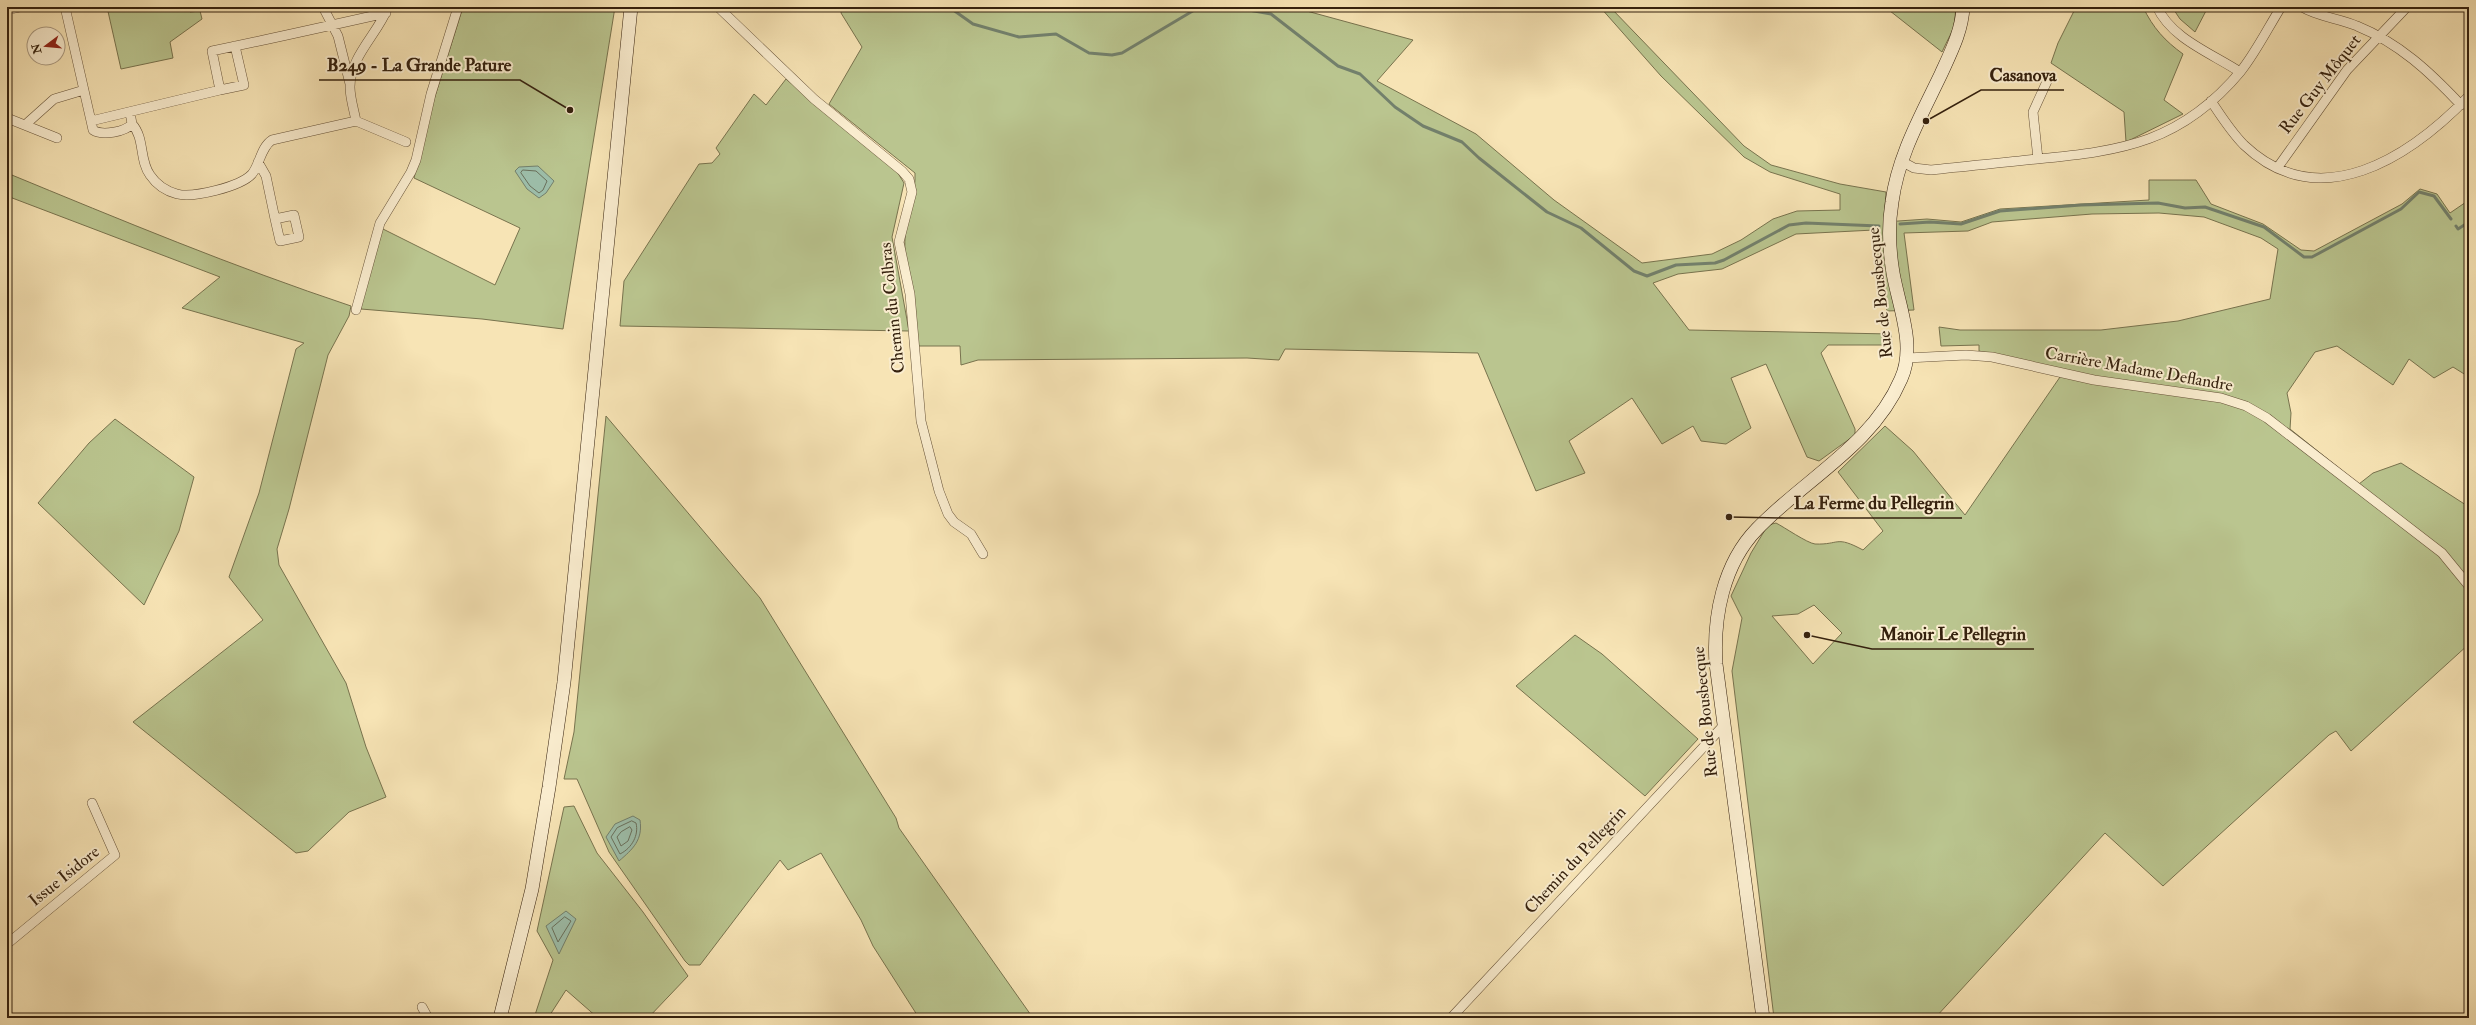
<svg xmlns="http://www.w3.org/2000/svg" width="2476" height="1025" font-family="'IM FELL Double Pica',serif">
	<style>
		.green { fill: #bac58f; stroke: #78734e; fill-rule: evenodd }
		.water { fill: #9dbfab; stroke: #73806c }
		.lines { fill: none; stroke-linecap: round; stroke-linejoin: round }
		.shore { stroke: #69705c; stroke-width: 1 }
		.stream { stroke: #73806c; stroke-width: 3 }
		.street-casing { stroke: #665238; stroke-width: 10 }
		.secondary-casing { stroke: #35210e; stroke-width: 14 }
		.street { stroke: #faedcf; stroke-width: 9 }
		.secondary { stroke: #faedcf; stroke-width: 13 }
		.labels { text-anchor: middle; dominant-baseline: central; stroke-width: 4; stroke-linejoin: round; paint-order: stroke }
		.street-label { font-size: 17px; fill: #35210e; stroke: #faedcf }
		.leader { fill: none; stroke: #35210e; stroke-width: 1.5 }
		.callout-dot { fill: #35210e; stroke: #faedcf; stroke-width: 1.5 }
		.callout-label { font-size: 18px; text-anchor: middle; font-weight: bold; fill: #35210e; stroke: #faedcf; stroke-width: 4; stroke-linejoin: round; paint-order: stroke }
	</style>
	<rect width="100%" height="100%" fill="#f7e4b5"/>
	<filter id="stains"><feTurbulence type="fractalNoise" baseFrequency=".005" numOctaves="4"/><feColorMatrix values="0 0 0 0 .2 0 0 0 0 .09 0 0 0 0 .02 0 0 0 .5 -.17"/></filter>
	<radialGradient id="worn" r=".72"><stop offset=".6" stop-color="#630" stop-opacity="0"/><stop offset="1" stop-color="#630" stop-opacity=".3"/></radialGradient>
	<path class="green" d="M107 7H189L190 12 200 11 202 19 170 42 173 58 121 69Z
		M463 7H615L563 329 482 319 361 309 364 283 381 228 495 285 520 228 414 178 431 109Z
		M842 7H1292L1413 40 1377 81 1476 134 1554 200 1642 263 1712 254 1741 240 1773 219 1797 211 1840 210V194L1770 172 1744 157 1661 76 1600 7H1610L1744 146 1771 165 1840 184 1886 192 1884 222 1927 219 1961 222 2000 209 2149 200V180H2196L2211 204 2263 224 2301 250 2314 251 2402 204 2420 189 2437 194 2450 213 2469 200V377L2453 367 2434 378 2409 359 2393 385 2337 346 2315 352 2287 393 2291 413 2290 429 2359 484 2373 473 2401 463 2469 507V644L2351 751 2336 731 2329 735 2163 886 2105 833 1935 1018H1774L1732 671 1742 618 1731 596 1751 553 1768 525 1776 523C1784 527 1807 543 1815 544 1840 545 1835 535 1863 550L1883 531 1838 472 1885 426 1913 451 1965 515 2060 377 2061 370 1979 351V345L1941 346 1939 327 1960 330H2101L2178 321 2270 299 2278 249 2261 238 2204 217 2159 213 2092 214 1992 222 1968 231 1904 233 1914 310 1887 311 1874 230 1796 234 1722 269 1678 274 1653 283 1689 330 1891 334 1892 345H1828L1821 353 1855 429V435L1819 461 1807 457 1766 364 1731 378 1751 428 1726 444 1701 441 1693 426 1662 444 1632 398 1569 441 1585 473 1536 491 1478 353 1285 349 1279 360 1247 358 978 360 961 365 960 346H918C913 310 901 264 906 227 908 207 916 194 915 173L829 104 862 47 841 13ZM1814 605 1842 633 1813 664 1772 616 1798 614Z
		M1885 7H1956L1954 27 1942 52Z
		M2076 7H2143C2153 28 2165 41 2183 54L2164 100 2183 114 2126 142 2124 112 2051 63 2058 43Z
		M2172 7H2208L2195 32 2180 19Z
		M786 79 896 170 904 183 892 237 909 331 620 326 624 281 699 164 712 163 720 154 716 148 754 94 766 105Z
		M7 173C121 220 234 267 351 306L349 316 328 355 289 509 277 549 279 565 346 683 366 747 386 797 349 812 308 851 296 853 133 722 263 620 229 577 259 493 296 349 304 343 182 308 220 277 7 196Z
		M606 416 760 598 896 818 899 828 1033 1018H919L873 946 861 920 821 853 788 870 780 860 700 965H689L685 961 609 852 577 779H564L574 732Z
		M115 419 194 477 179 531 144 605 38 503 89 443Z
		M1575 635 1602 654 1698 739 1645 796 1516 686Z
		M574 806 597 853 643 912 688 976 648 1018H598L566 990 548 1018H534L553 960 537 931 564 807Z"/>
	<path class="water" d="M538 166 554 181 546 193 539 198 527 189 515 171 519 167Z
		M633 816 640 820C643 840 633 849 619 861L606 837 615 824Z
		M566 911 576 919 559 954 546 926Z"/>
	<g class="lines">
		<path class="shore" d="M523 170 536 171 547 181 543 190 539 193 530 186 521 173Z
			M632 821 636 823C639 835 632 848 620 854L611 837 617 828Z
			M630 827 632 830 628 841 621 846 617 837 621 832Z
			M565 917 571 921 558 942 552 928Z"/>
		<path class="stream" d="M949 7 973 24 1019 37 1056 34 1089 53 1112 55 1122 53 1196 9 1203 7
			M1232 7 1271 14 1338 66 1360 74 1395 107 1423 126 1462 142 1479 158 1547 212 1581 228 1634 271 1647 276 1676 265 1715 263 1724 260 1789 225 1806 223 1879 226
			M1900 224 1930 222 1961 224 2000 211 2081 205 2158 203 2185 208 2205 207 2264 227 2304 257H2312L2401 209 2419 192 2434 196 2451 219
			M2456 226 2458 229 2469 222"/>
		<g class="street-casing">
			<path id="street" d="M65 7 91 121
				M323 7 338 36 350 84
				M718 7 814 99 902 171 909 179 912 192 899 242 910 294 921 421 939 491 948 514 954 522 971 534 983 554
				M2157 7C2172 39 2211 53 2240 72
				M2302 7C2318 17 2339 18 2357 26 2399 43 2430 72 2461 105
				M7 10 20 7
				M235 46 244 85 220 90 212 51C270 39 328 26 386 13
				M2211 101C2221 116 2231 132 2244 145 2320 217 2410 157 2469 96
				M130 112 132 124C125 132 102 136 93 130L91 121 220 90
				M7 118 57 138
				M356 121 406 142
				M132 124C145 138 139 160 150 175 156 184 166 191 177 194 193 198 240 187 252 174 260 164 261 147 272 140L356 121C354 110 350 98 350 87 350 56 378 34 388 7
				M25 125 54 99 84 90
				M2038 159 2033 112 2049 77
				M1901 161 1914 168 1931 170C1966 166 2002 163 2037 159 2123 151 2182 142 2241 71 2256 52 2268 28 2281 7
				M258 162 266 176 275 219
				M2278 167 2347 70 2407 7
				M294 215 299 237 280 241 275 219Z
				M356 310 380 223 411 172 416 160 431 94 458 7
				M1907 358 1966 355 1992 357 2094 380 2221 398 2246 406 2267 418 2442 553 2469 586
				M7 944 115 855 92 803
				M422 1007 428 1018
				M1451 1018 1724 725"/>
		</g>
		<g class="secondary-casing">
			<path id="secondary" d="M500 1018 532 889 549 787 564 682 631 7
				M1763 1018 1716 664C1713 617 1723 564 1757 529 1805 479 1873 445 1901 379 1916 346 1899 307 1893 273 1889 249 1888 226 1892 202 1898 156 1921 116 1941 74 1951 52 1962 31 1963 7"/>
		</g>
		<use href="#street" class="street"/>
		<use href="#secondary" class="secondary"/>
	</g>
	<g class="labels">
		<g class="street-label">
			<text transform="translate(2320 84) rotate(-52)">Rue Guy Môquet</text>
			<text transform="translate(1880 293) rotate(-96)">Rue de Bousbecque</text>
			<text transform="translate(892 308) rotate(-96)">Chemin du Colbras</text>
			<text transform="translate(2139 369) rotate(10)">Carrière Madame Deflandre</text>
			<text transform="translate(1705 712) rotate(-96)">Rue de Bousbecque</text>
			<text transform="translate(1575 860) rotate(-47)">Chemin du Pellegrin</text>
			<text transform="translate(64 876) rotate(-39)">Issue Isidore</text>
		</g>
	</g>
	<path class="leader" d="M570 110L520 80H319M1926 121L1981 90H2064M1729 517L1785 518H1962M1807 635L1872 649H2034"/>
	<g class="callout-dot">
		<circle cx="570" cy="110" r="4"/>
		<circle cx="1926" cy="121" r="4"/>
		<circle cx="1729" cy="517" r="4"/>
		<circle cx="1807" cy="635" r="4"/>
	</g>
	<g class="callout-label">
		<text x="419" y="71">B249 - La Grande Pature</text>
		<text x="2023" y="81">Casanova</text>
		<text x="1874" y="509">La Ferme du Pellegrin</text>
		<text x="1953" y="640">Manoir Le Pellegrin</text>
	</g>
	<rect width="2476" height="1025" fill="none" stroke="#f7e4b5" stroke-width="24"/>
	<rect x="8" y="8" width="2460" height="1009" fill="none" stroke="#35210e" stroke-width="2"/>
	<rect x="12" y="12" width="2452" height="1001" fill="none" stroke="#35210e"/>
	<g transform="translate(46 46) rotate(254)"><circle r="19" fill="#faedcf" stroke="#ab9b82"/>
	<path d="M0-3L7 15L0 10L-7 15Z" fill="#8f2418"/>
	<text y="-6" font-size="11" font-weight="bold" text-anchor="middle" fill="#35210e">N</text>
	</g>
	<rect width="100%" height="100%" filter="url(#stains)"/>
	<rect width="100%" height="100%" fill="url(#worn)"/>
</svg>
